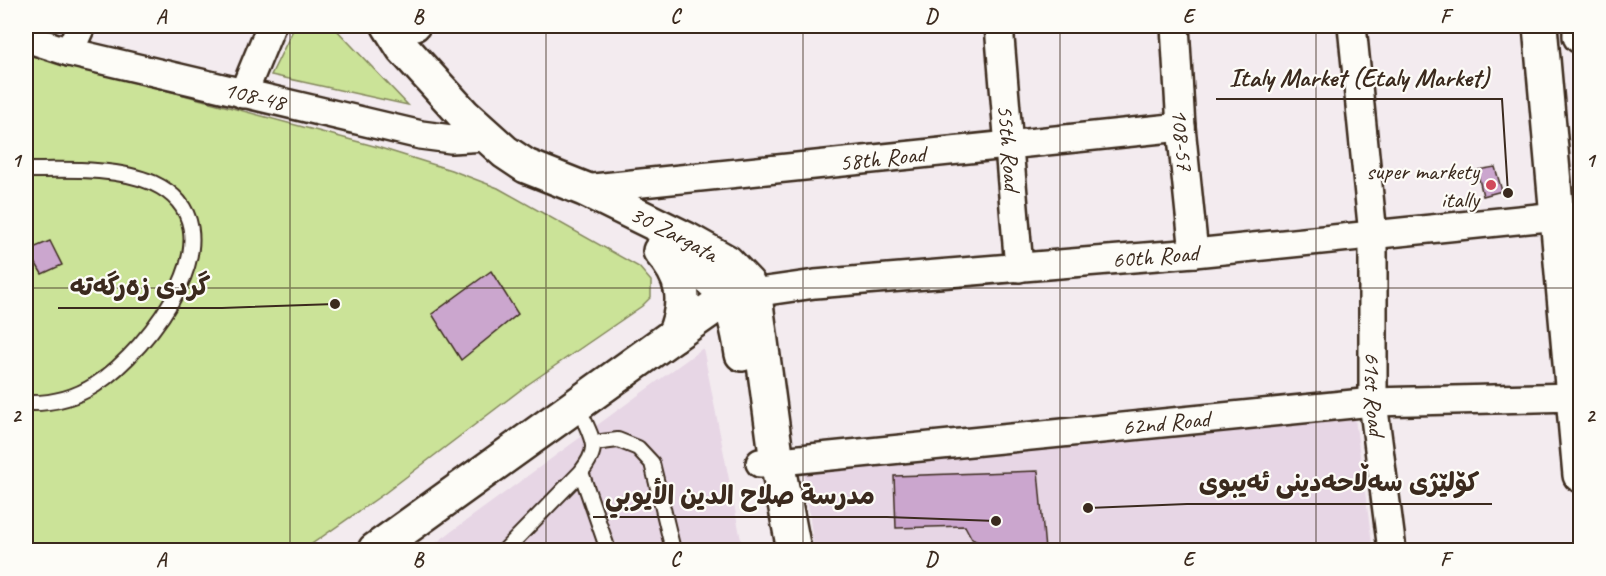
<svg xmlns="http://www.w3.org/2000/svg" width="1606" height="576" font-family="Caveat,'Playpen Sans Arabic',sans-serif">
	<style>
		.built { fill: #e7d6e5 }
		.green { fill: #cbe398; stroke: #83865b; stroke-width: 1.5 }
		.building { fill: #cba6ce; stroke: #3b2a1e; stroke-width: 1.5 }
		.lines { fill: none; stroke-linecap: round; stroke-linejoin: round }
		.lane-casing { stroke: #3b2a1e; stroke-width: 18 }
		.street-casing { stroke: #3b2a1e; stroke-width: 32 }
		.secondary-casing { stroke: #3b2a1e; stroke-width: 38 }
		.lane { stroke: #fdfcf7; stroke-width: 14 }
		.street { stroke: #fdfcf7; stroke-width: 27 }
		.secondary { stroke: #fdfcf7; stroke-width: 33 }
		.grid { fill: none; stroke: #3b2a1e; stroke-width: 1.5; stroke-opacity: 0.55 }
		.poi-dot { fill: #d1495b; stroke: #fdfcf7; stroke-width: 2 }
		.labels { text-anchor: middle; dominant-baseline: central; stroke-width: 4.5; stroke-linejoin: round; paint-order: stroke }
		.street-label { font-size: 24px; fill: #3b2a1e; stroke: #fdfcf7 }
		.poi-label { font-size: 24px; fill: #3b2a1e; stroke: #fdfcf7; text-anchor: end }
		.leader { fill: none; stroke: #3b2a1e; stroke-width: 2 }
		.callout-dot { fill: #3b2a1e; stroke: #fdfcf7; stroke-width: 2 }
		.callout-label { font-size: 26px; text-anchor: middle; font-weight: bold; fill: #3b2a1e; stroke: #fdfcf7; stroke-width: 4.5; stroke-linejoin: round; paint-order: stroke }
		.neatline { fill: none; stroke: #3b2a1e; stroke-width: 2 }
		.grid-label { font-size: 20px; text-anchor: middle; font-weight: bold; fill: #3b2a1e }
	</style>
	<rect width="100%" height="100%" fill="#f3ebef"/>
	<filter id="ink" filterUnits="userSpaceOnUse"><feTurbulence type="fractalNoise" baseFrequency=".0167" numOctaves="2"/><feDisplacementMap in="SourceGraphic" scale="12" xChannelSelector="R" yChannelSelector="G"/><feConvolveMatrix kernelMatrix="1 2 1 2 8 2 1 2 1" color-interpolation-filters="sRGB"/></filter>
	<g filter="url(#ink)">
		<path class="built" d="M703 348 743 550H426Z
			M1355 419 1373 550H814L803 466Z"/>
		<path class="green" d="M295 26H333L408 105 271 75Z
			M26 53 374 146 451 170 498 188 639 267 651 281V297L642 306 527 385 385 493 303 550H26Z"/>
		<path class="building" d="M1495 167 1502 191 1483 196 1477 170Z
			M50 241 62 265 42 274 28 250Z
			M491 271 518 314 461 360 432 314Z
			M1038 471 1045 550H990V548L972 539 965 526 896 528 894 476Z"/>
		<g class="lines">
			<g class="lane-casing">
				<path id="lane" d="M26 170C64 170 117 167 153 183 246 226 148 351 95 385 73 399 51 404 26 403
					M594 443 618 440 638 448 652 463 673 550
					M581 472 608 550
					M505 550 581 472C598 450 595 444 584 420"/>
			</g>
			<g class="street-casing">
				<g id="street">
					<path d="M386 26 390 28 416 26"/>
					<path id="s1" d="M999 26 1019 268"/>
					<path id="s2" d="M1175 26 1181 127 1194 253"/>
					<path id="s3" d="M1352 26 1373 235V402L1392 550"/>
					<path id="s4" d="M26 38 69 52 421 135 451 139 486 137"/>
					<path d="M69 52 81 26"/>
					<path d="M243 94 271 26"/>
					<path id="s5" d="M584 189 1181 127"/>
					<path id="s6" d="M752 293 815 284 1194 253 1558 216"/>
					<path id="s7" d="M760 463 1373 402 1573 397"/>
				</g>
			</g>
			<g class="secondary-casing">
				<g id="secondary">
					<path id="s8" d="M389 26 403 48 464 115 505 152 526 166 584 189 686 239 727 262 748 284 756 304 777 462 794 550"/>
					<path d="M1540 26 1580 475"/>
					<path d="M1580 26V36"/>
					<path d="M660 251C684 278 688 301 674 335"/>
					<path d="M669 255C723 281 733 296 742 354"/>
					<path d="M375 550 674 335 727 298 747 293"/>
				</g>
			</g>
			<use href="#lane" class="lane"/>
			<use href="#street" class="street"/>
			<use href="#secondary" class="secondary"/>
		</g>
	</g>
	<path class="grid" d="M290 26V550M546 26V550M803 26V550M1060 26V550M1316 26V550M26 288H1580"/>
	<circle class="poi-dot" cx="1491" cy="185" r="6"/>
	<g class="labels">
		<g class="street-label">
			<text stroke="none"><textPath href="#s4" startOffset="236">108-48</textPath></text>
			<text stroke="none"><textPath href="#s2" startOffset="114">108-57</textPath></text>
			<text stroke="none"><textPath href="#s1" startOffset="122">55th Road</textPath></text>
			<text stroke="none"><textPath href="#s5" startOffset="300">58th Road</textPath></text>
			<text stroke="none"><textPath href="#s8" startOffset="360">30 Zargata</textPath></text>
			<text stroke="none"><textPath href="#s6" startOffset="405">60th Road</textPath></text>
			<text stroke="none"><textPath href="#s3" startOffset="369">61st Road</textPath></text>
			<text stroke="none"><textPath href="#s7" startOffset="408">62nd Road</textPath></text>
		</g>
		<g class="poi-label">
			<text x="1479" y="171">super markety<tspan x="1479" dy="28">itally</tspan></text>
		</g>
	</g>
	<path class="leader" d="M1508 193L1502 99H1216M335 304L222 308H58M1088 508L1187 504H1492M996 521L887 517H593"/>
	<g class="callout-dot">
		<circle cx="1508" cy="193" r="6"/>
		<circle cx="335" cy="304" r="6"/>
		<circle cx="1088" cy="508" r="6"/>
		<circle cx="996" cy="521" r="6"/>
	</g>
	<g class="callout-label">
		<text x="1359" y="86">Italy Market (Etaly Market)</text>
		<text x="140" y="295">گردی زەرگەتە</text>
		<text x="1339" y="491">کۆلێژی سەڵاحەدینی ئەیبوی</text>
		<text x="740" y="504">مدرسة صلاح الدين الأيوبي</text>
	</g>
	<rect width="1606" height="576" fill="none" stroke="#fdfcf7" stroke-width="66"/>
	<rect x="33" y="33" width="1540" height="510" class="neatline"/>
	<g class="grid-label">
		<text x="161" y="23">A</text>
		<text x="418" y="23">B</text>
		<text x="675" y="23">C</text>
		<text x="931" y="23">D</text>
		<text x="1188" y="23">E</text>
		<text x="1445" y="23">F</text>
		<text x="16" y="167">1</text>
		<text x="1590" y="167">1</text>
		<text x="16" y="422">2</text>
		<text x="1590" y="422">2</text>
		<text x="161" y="566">A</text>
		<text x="418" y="566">B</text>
		<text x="675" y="566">C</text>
		<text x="931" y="566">D</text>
		<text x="1188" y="566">E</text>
		<text x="1445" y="566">F</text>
	</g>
</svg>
